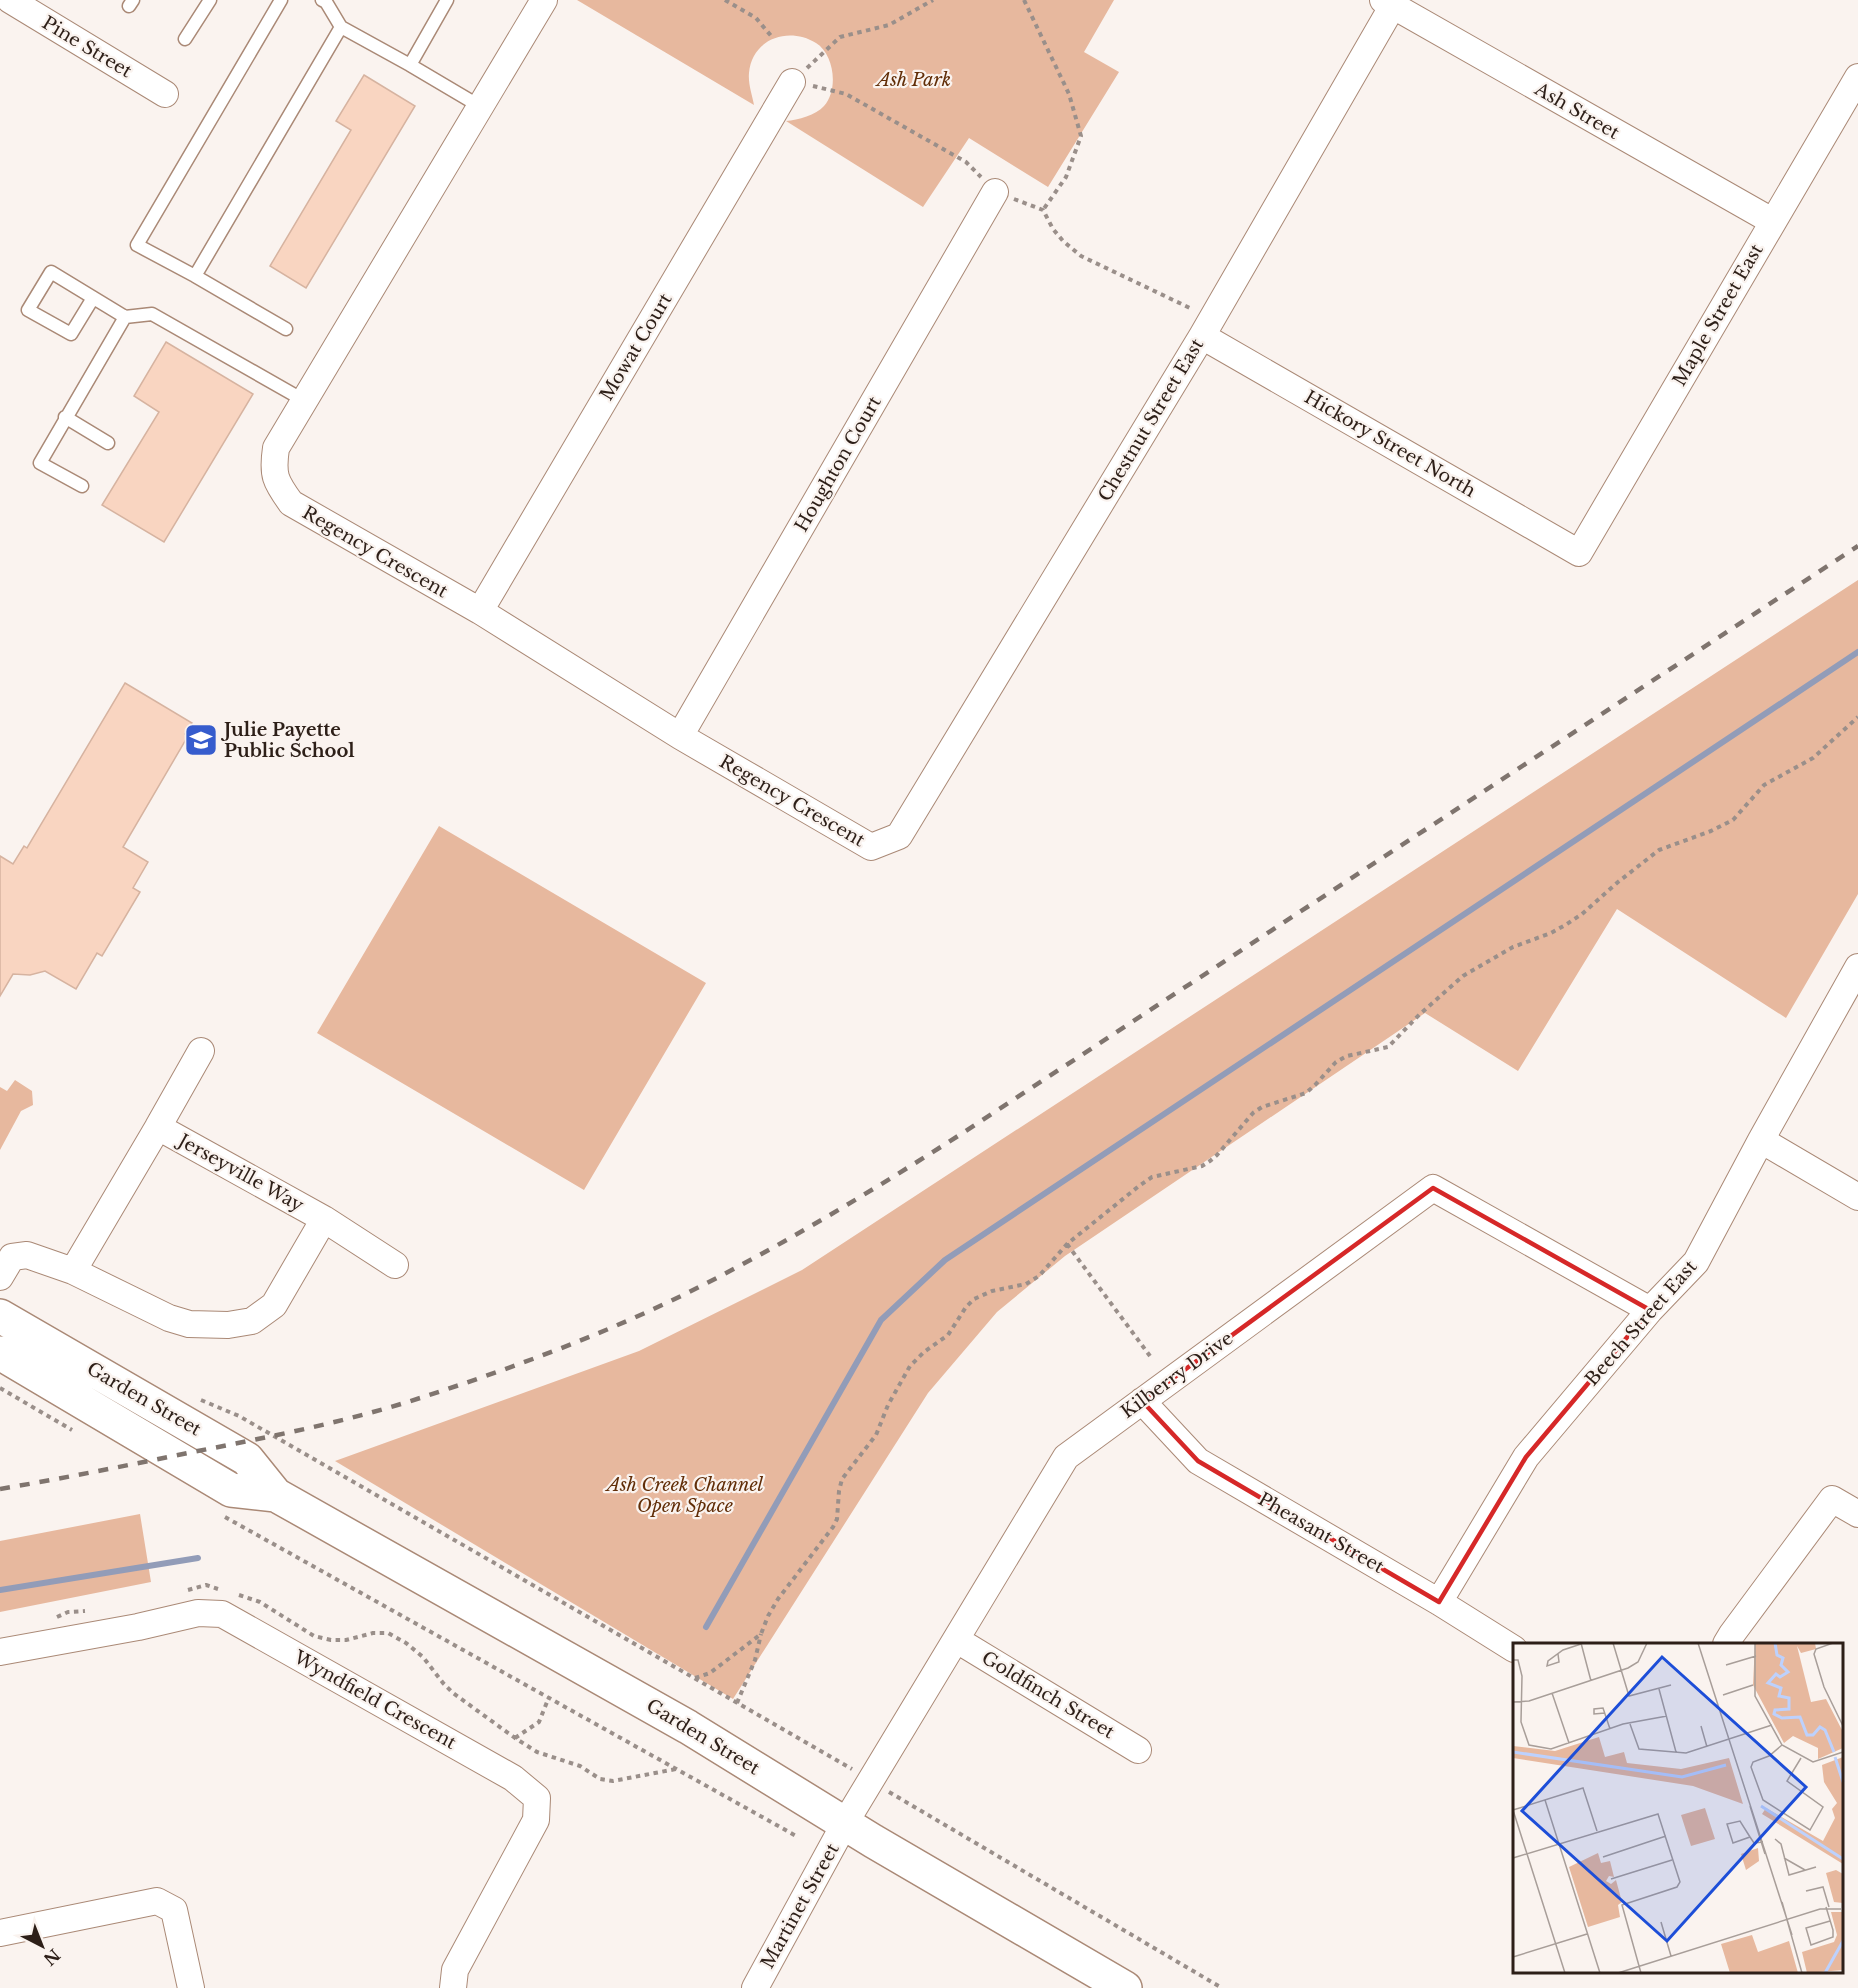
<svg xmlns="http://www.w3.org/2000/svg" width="1858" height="1988" font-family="'Libre Baskerville',serif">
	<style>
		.green { fill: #e7b89e }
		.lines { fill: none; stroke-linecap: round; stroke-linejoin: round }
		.stream { stroke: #929cb8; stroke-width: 6 }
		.building { fill: #f9d5c1; stroke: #d6b3a0; stroke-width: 1.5 }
		.lane-casing { stroke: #aa8976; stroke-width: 15 }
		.street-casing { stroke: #aa8976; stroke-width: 28 }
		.secondary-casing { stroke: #aa8976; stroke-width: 36 }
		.path { stroke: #9a8f8a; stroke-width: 4; stroke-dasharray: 4.5 4.5; stroke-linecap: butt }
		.lane { stroke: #fff; stroke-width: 12 }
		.street { stroke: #fff; stroke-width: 26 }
		.secondary { stroke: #fff; stroke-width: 33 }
		.rail { stroke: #7f746e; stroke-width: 4.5; stroke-dasharray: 10 10; stroke-linecap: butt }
		.marked { fill: none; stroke: #d62828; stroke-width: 4.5; stroke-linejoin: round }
		.labels { text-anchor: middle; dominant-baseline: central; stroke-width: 4.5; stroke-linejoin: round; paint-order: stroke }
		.street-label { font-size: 18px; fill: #2d1f18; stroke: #faf3ef }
		.park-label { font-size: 18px; font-style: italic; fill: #612d07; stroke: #faf3ef }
		.poi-label { font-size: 18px; font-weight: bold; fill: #2d1f18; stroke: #faf3ef; text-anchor: start }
		.inset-river { fill: none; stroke: #bdd1fd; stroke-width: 3 }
		.inset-road { fill: none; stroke: #a89e99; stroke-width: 1.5 }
		.view { fill: #1d4ed8; fill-opacity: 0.15; stroke: #1d4ed8; stroke-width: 3 }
		.inset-edge { fill: none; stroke: #2d1f18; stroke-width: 3 }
	</style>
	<rect width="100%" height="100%" fill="#faf3ef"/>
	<path class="green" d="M577 0H1114L1084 52 1119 72 1048 187 969 138 923 207 786 121C798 120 816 115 824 106 839 89 834 54 816 43 788 26 752 39 749 73 748 84 752 94 754 105Z
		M1858 580V894L1786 1018 1617 909 1518 1071 1425 1013 1065 1256 997 1312 928 1393 733 1699 335 1461 639 1351 802 1270Z
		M439 826 706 983 584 1190 317 1033Z
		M15 1080 32 1091 33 1105 21 1111 0 1150V1087L7 1091Z
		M140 1514 151 1582 0 1612V1541Z"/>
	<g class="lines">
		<path class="stream" d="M0 1590 198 1558
			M706 1627 881 1320 945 1260 1858 652"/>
	</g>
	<path class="building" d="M364 75 415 106 306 288 270 266 351 130 336 121Z
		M166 342 253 394 164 542 102 505 159 412 134 396Z
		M125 683 192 723 185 734 188 736 123 847 148 862 133 888 140 892 102 956 97 953 76 989 45 971 30 975 13 974 0 996V856L13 864 24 846 27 848Z"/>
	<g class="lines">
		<g class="lane-casing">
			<path id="lane" d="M281 0 137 245 195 276 341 27
				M322 0 326 2 341 27 410 65
				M447 0 410 65 481 107
				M129 6 133 0
				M185 39 210 0
				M195 276 286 329
				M93 298 71 334 28 310 51 272 125 317
				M65 417 108 443
				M82 486 40 463 125 317 152 314 305 401"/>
		</g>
		<g class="street-casing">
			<path id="street" d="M10 0 165 94
				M544 0 276 448C272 475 275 481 291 503L480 611 680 736 871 847 899 836 1202 336 1396 0
				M1383 0 1772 221
				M1202 336 1579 553 1858 77
				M480 611 792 82
				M680 736 995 192
				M158 1127 201 1051
				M1761 1140 1858 1197
				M324 1219 395 1265
				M0 1277 12 1257 27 1255 73 1271 169 1318 189 1324 228 1325 252 1321 274 1305 324 1219 158 1127 73 1271
				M1142 1401 1198 1461 1439 1602 1514 1649
				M1439 1602 1526 1457 1650 1310 1696 1262 1761 1140 1858 967
				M957 1640 1138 1750
				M1726 1644 1732 1634 1832 1499 1858 1514
				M0 1652 138 1627 198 1613 222 1614 513 1778 537 1798 536 1820 455 1970 453 1988
				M0 1933 157 1901 174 1910 191 1988
				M755 1988 845 1823 1066 1457 1433 1188 1650 1310"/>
		</g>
		<g class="secondary-casing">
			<path id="secondary" d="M0 1316 247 1459 276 1495 688 1727 873 1841 1125 1988
				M0 1353 231 1490 276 1495"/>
		</g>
		<path class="path" d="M725 0 756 18 772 37
			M1024 0 1069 94 1081 136 1066 177 1043 210
			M807 68 840 37 889 25 933 0
			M813 86 846 94 966 162 981 177
			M1014 199 1043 210 1053 229 1063 241 1081 256 1192 309
			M1067 1244 1150 1356
			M0 1388 72 1430
			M201 1400 239 1416 852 1769
			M225 1517 798 1837
			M188 1590 206 1585 218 1589
			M239 1595 260 1602 314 1636 331 1640H346L373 1633H388L406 1643 423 1657 443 1683 453 1693 515 1738 537 1752 580 1766 600 1779 613 1781 676 1769
			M57 1617 68 1612 85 1611
			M695 1678 710 1673 761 1634 768 1616 778 1599 833 1527 837 1519 839 1491 842 1479 876 1435 888 1405 910 1366 924 1352 948 1335 966 1307 974 1299 992 1291 1026 1284 1039 1276 1067 1244 1139 1186 1152 1177 1202 1166 1210 1161 1217 1155 1253 1113 1262 1107 1306 1093 1315 1085 1336 1062 1347 1056 1388 1047 1420 1014 1463 976 1513 947 1551 933 1567 924 1582 914 1618 882 1659 850 1711 831 1733 820 1764 785 1813 758 1858 717
			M737 1703 755 1660 761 1634
			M515 1738 539 1722 549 1697
			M889 1792 1222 1988"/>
		<use href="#lane" class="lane"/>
		<use href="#street" class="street"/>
		<use href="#secondary" class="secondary"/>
		<path class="rail" d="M0 1489C65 1478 129 1465 193 1452 269 1437 346 1422 420 1398 516 1367 613 1331 703 1285 791 1240 875 1189 958 1136L1858 546"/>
	</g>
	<path class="marked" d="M1433 1188 1650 1310 1526 1457 1439 1602 1198 1461 1142 1401Z"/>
	<defs>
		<g id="school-square" transform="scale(1.725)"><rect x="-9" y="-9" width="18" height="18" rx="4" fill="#365ccd" stroke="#faf3ef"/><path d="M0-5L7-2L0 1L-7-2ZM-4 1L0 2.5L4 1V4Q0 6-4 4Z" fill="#fff"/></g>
	</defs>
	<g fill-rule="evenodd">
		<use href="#school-square" x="201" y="740"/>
	</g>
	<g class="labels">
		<g class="street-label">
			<text transform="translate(87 47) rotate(31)">Pine Street</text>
			<text transform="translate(1577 111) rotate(30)">Ash Street</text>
			<text transform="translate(1718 315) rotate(-60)">Maple Street East</text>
			<text transform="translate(636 347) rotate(-59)">Mowat Court</text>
			<text transform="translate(1151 420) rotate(-59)">Chestnut Street East</text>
			<text transform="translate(1390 444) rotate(30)">Hickory Street North</text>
			<text transform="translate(838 464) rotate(-60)">Houghton Court</text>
			<text transform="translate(375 552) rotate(30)">Regency Crescent</text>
			<text transform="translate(792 801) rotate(30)">Regency Crescent</text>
			<text transform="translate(241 1173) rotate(29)">Jerseyville Way</text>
			<text transform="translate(1641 1323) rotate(-49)">Beech Street East</text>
			<text transform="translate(1177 1375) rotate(-36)">Kilberry Drive</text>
			<text transform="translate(144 1399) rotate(30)">Garden Street</text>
			<text transform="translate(1321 1533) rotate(30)">Pheasant Street</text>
			<text transform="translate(1048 1695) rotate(31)">Goldfinch Street</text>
			<text transform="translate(375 1700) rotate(29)">Wyndfield Crescent</text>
			<text transform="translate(703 1737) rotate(31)">Garden Street</text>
			<text transform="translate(800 1906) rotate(-61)">Martinet Street</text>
		</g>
		<g class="park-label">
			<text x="914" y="80">Ash Park</text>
			<text x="685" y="1485">Ash Creek Channel<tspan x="685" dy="21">Open Space</tspan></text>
		</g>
		<g class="poi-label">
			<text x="224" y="730">Julie Payette<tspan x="224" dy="21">Public School</tspan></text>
		</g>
	</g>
	<g transform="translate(1513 1643)">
		<rect width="330" height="330" fill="#faf3ef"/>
		<path d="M242 0H302L303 6 288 10 284 3 298 59 313 56 330 89V105L305 116V105L280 93 271 100 240 42ZM86 94 92 114 111 109 114 120 168 126 216 115 230 161 180 143 0 115V103L42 108ZM330 114V221L249 171 253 165 310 198 322 175 319 166 324 160 311 139 309 122ZM192 165 202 196 178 203 168 172ZM245 205 246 218 233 227 228 211ZM85 210 88 220 97 218 101 234 96 233 93 238 98 241 103 237 109 259 105 262 107 274 75 284 56 224ZM323 227 330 231V260L321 259 313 230ZM318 269H330V327L294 330 289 309 321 299 324 292ZM239 292 245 309 276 298 285 330H217L208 301Z" fill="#e7b89e"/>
		<path class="inset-river" d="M262 0 264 12 270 15 268 22 275 29 267 34 263 31 255 40 268 45 266 53 276 55V66L262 67 261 71 269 75 287 74 294 92H300L307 84 312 87 321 109M0 109 169 134 213 122M322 114 330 139M248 163 330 216M312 330 330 298"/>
		<path class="inset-road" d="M68 0 78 38M100 0 116 53 158 42M185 0 279 292M242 0V53L269 102 300 119 330 109M320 0 303 6 301 11 311 44 330 83M45 11 46 19 34 23 35 18 50 7 68 1M0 17H5L9 33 8 79 16 102 38 106 110 81 154 73M213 22 243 13M146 46 163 109M39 50 56 100M210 52 240 42M0 59 16 58 115 25 125 19 134 0M92 70 81 71V66L90 65 97 86M117 81 126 106 173 110 259 82M188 83 194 104M269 102 256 113 240 119 238 124 250 157 297 187 310 164 274 138 288 115M32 157 87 330M237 163 252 211M0 167 52 330M0 167 70 145 84 188M237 194 227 178 214 181 220 200 237 194 241 200 250 199M262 196 268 201 276 232 303 224M90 214 153 193M0 215 145 171 167 239 164 244 109 262 128 330M271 215 292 227M98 236 159 217M293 248 310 244 316 264M269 259 289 330M313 264 320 287V294L298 302 293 285 317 278M148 279 158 313M0 314 74 291M105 330 307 266H328"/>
		<path class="view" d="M149 14 293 144 154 298 9 168Z"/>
		<rect width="330" height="330" class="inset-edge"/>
	</g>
	<g transform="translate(42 1946) rotate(138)" stroke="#faf3ef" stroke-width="4.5" paint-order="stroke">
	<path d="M0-4.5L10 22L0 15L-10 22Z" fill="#2d1f18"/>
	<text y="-9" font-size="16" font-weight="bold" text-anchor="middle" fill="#2d1f18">N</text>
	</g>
</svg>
